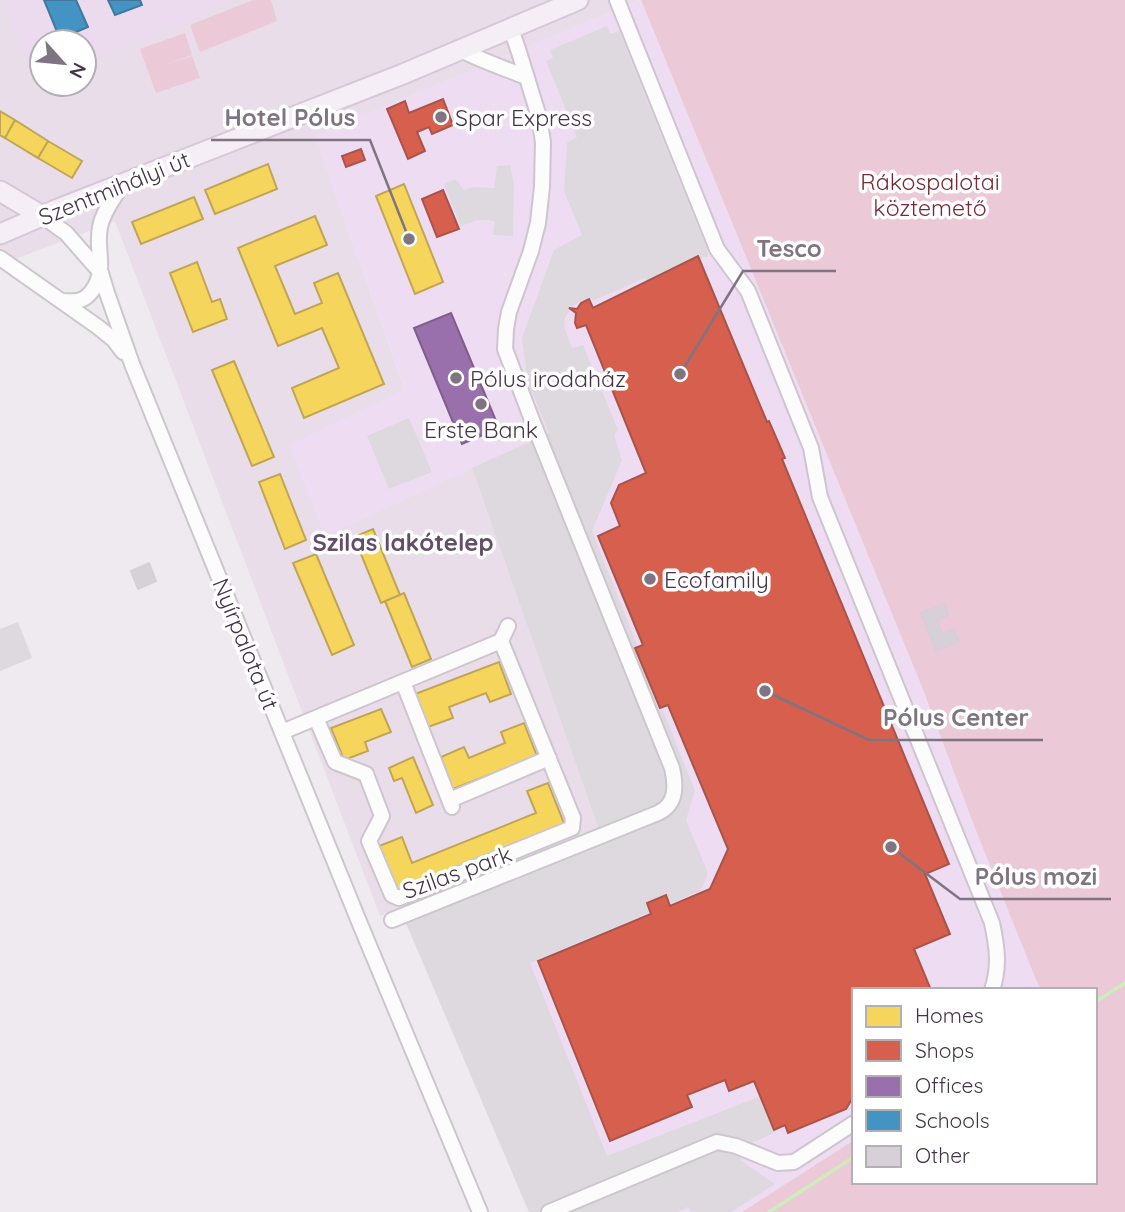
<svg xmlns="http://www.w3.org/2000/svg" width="1125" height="1212" font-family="Quicksand,sans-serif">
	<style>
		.residential { fill: #e9ddea; fill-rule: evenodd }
		.commercial { fill: #eedcf3 }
		.education { fill: #ecdbee }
		.green { fill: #ebc9d6 }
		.parking { fill: #ded9df }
		.homes { fill: #f6d55c; stroke: #c0a555; stroke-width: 2 }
		.shops { fill: #d6604d; stroke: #aa534b; stroke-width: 2 }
		.offices { fill: #9970ab; stroke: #7f5e8c; stroke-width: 2 }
		.schools { fill: #4393c3; stroke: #43779d; stroke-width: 2 }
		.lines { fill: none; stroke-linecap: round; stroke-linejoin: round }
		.stream { stroke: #cdedba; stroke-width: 3.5 }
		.building { fill: #d7d0d8; stroke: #d7cfd8; stroke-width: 2 }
		.street-casing { stroke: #cdc6ce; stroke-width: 18 }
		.secondary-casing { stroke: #d7c8d8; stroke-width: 23 }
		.street { stroke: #fdfcfd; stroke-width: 14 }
		.secondary { stroke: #f6eef7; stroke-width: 19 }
		.poi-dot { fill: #7f7481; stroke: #fff; stroke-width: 2.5 }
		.labels { text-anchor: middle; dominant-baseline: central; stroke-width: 7; stroke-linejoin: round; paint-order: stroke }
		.poi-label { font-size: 23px; fill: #433545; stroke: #fff; text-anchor: start }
		.park-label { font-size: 23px; fill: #772935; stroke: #fff }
		.street-label { font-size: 23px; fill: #433545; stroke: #fff }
		.neighbourhood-label { font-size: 24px; font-weight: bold; fill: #634d68; stroke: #fff }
		.leader { fill: none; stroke: #7f7481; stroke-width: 2.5 }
		.callout-dot { fill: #7f7481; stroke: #fff; stroke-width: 2.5 }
		.callout-label { font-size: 24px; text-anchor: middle; font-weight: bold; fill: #7f7481; stroke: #fff; stroke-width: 7; stroke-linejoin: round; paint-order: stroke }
	</style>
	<rect width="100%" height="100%" fill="#efe9f0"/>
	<path class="residential" d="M0 0H639L315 136 405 390 325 536 472 468 598 827 400 909 380 916 115 221 0 265ZM42 42H84V84H42Z"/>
	<path class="commercial" d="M639 0H641L922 687 973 823 1042 990H854V1140L742 1212H529L400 909 598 826 472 469 325 536 289 445 405 389 315 136Z"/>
	<path class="education" d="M3 0H234L84 64V42H42V82L35 85Z"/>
	<path class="green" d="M253 0H271L277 21 200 52 190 25Z
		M641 0H1125V1212H742L854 1140V1182H1095V990H1042L1037 982 973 823 922 687Z
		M185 33 192 55 162 66 192 56 200 78 156 93 140 49Z"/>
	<path class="parking" d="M607 26 610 34 619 31 706 247 708 257H704L647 282 645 278 592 301 590 298 579 302 571 308 565 318 564 326 572 348 583 345 618 430 614 435 622 460 592 531 695 791 686 820 707 871V877L700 891 530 963 607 1156 761 1096 776 1132 745 1146 740 1160 775 1184 731 1212H691L688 1207 678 1212H529L400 909 598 827 472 468 549 433 528 383 522 338 554 250 582 235 564 191 567 143 577 137 546 61 553 58 550 50Z
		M510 165 514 184 513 236 493 235 495 222 489 220H477L461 226 444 184 456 179 464 190 473 187 494 188 497 166Z
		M409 418 432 472 389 489 367 436Z
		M18 622 32 658 0 671V629Z"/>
	<path class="homes" d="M0 111 15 120 5 138 0 135Z
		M15 120 48 141 38 158 5 138Z
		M48 141 82 161 72 178 38 158Z
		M268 164 277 189 215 214 205 190Z
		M404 184 443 282 415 294 376 196Z
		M194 197 203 219 141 244 132 222Z
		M315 216 327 245 275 266 295 314 322 303 314 283 338 273 384 384 304 418 292 388 339 368 322 328 278 346 238 248Z
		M197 262 212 302 220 299 227 319 193 332 170 273Z
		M234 361 274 457 252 466 212 370Z
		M280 474 306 540 285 549 259 482Z
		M373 529 400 595 381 603 354 537Z
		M316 554 354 645 332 655 293 563Z
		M404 593 431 659 412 667 385 601Z
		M499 662 511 694 490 702 486 693 449 707 453 718 428 727 415 694Z
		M381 709 391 732 365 742 368 751 344 760 331 728Z
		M524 723 537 756 453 789 441 757 464 747 469 758 505 743 501 732Z
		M413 757 433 805 416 813 402 778 394 781 389 768Z
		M548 783 565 826 398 893 379 846 402 837 412 863 536 813 527 791Z"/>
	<path class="shops" d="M443 99 453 125 432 134 429 127 417 132 425 151 408 159 387 109 405 101 409 113Z
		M361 149 365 160 346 167 342 156Z
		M443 190 459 229 437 237 422 199Z
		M698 256 767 422 769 421 785 458 782 459 949 864 925 874 950 934 914 949 931 990H854V1096L846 1109 788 1133 785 1125 774 1130 754 1081 729 1091 725 1080 687 1095 692 1107 610 1141 538 961 651 914 647 903 666 895 670 906 710 889 728 849 668 705 660 708 635 648 643 645 598 536 620 526 611 503 619 485 646 473 586 325 577 328 575 323 576 313 569 308 577 309 581 303 589 299 593 308Z"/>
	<path class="offices" d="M451 313 499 428 462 444 414 328Z"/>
	<path class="schools" d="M44 0H76L88 27 60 39Z
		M108 0H140L142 5 115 15Z"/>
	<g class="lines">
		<path class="stream" d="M1095 1002 1125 983
			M769 1212 854 1157"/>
	</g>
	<path class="building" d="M149 563 156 581 138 589 131 571Z
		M944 604 948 615 937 620 942 634 954 630 959 642 936 651 921 613Z"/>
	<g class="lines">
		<g class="street-casing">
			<path id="street" d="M617 0 717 249 748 291 811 448 820 497 992 923C997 946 1000 967 992 990
				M461 50C482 61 504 68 526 77
				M42 216 66 233 101 273 107 293 132 364 360 924 480 1212
				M0 258 98 327 114 340 123 352
				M63 301C75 302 84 302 92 291 108 269 95 252 100 227 103 211 115 197 123 183
				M403 682 452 807
				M316 718 335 762 366 774 382 816 369 841 392 895 399 898 572 828 573 818 501 641
				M282 732 501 641 508 626
				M450 800 549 758
				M392 920 658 813C677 804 676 786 672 768L532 420 505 349 506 329 509 312 531 251 538 223 542 187 543 142 539 117 519 52 511 29
				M549 1212 717 1142 736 1146 778 1163 794 1162 854 1123"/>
		</g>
		<g class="secondary-casing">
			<path id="secondary" d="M0 191 42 216
				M0 234 58 209 403 74 578 0"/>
		</g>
		<use href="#street" class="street"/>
		<use href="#secondary" class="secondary"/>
	</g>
	<g class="poi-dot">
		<circle cx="441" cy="117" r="7"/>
		<circle cx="456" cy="378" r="7"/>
		<circle cx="481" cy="404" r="7"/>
		<circle cx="650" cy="579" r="7"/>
	</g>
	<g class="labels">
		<g class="poi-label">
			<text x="455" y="117">Spar Express</text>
			<text x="470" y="378">Pólus irodaház</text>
			<text x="481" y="429" text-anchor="middle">Erste Bank</text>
			<text x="664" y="579">Ecofamily</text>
		</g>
		<g class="park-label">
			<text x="930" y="181">Rákospalotai<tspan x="930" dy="26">köztemető</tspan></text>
		</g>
		<g class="street-label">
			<text transform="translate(114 188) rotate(-22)">Szentmihályi út</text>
			<text transform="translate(246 644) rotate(68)">Nyírpalota út</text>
			<text transform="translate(457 872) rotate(-20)">Szilas park</text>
		</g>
		<g class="neighbourhood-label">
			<text x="403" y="542">Szilas lakótelep</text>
		</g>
	</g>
	<path class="leader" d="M409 239L370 140H211M680 374L743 271H836M765 691L869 740H1043M891 847L960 899H1111"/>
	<g class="callout-dot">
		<circle cx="409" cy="239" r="7"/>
		<circle cx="680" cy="374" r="7"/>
		<circle cx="765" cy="691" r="7"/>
		<circle cx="891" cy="847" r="7"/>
	</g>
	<g class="callout-label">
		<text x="290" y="126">Hotel Pólus</text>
		<text x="789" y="257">Tesco</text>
		<text x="956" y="726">Pólus Center</text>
		<text x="1036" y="885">Pólus mozi</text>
	</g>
	<rect x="852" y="988" width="245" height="196" fill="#ffffff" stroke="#b4aeb5" stroke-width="2"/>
	<rect x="866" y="1006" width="35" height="21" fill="#f6d55c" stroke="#b4aeb5" stroke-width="2"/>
	<text x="915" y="1023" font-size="21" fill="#433545">Homes</text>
	<rect x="866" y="1040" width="35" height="21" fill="#d6604d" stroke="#b4aeb5" stroke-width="2"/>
	<text x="915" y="1058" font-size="21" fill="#433545">Shops</text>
	<rect x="866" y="1076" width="35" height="21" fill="#9970ab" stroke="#b4aeb5" stroke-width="2"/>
	<text x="915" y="1093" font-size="21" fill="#433545">Offices</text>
	<rect x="866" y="1110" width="35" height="21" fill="#4393c3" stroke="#b4aeb5" stroke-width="2"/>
	<text x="915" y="1128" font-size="21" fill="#433545">Schools</text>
	<rect x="866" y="1146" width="35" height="21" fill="#d7d0d8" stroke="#b4aeb5" stroke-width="2"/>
	<text x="915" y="1163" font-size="21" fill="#433545">Other</text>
	<g transform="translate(63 63) rotate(117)"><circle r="33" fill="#ffffff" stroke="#b4aeb5" stroke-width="2"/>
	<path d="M0-5L12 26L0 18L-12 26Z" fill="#7f7481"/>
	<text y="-10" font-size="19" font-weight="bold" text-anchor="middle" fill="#433545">N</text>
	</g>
</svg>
